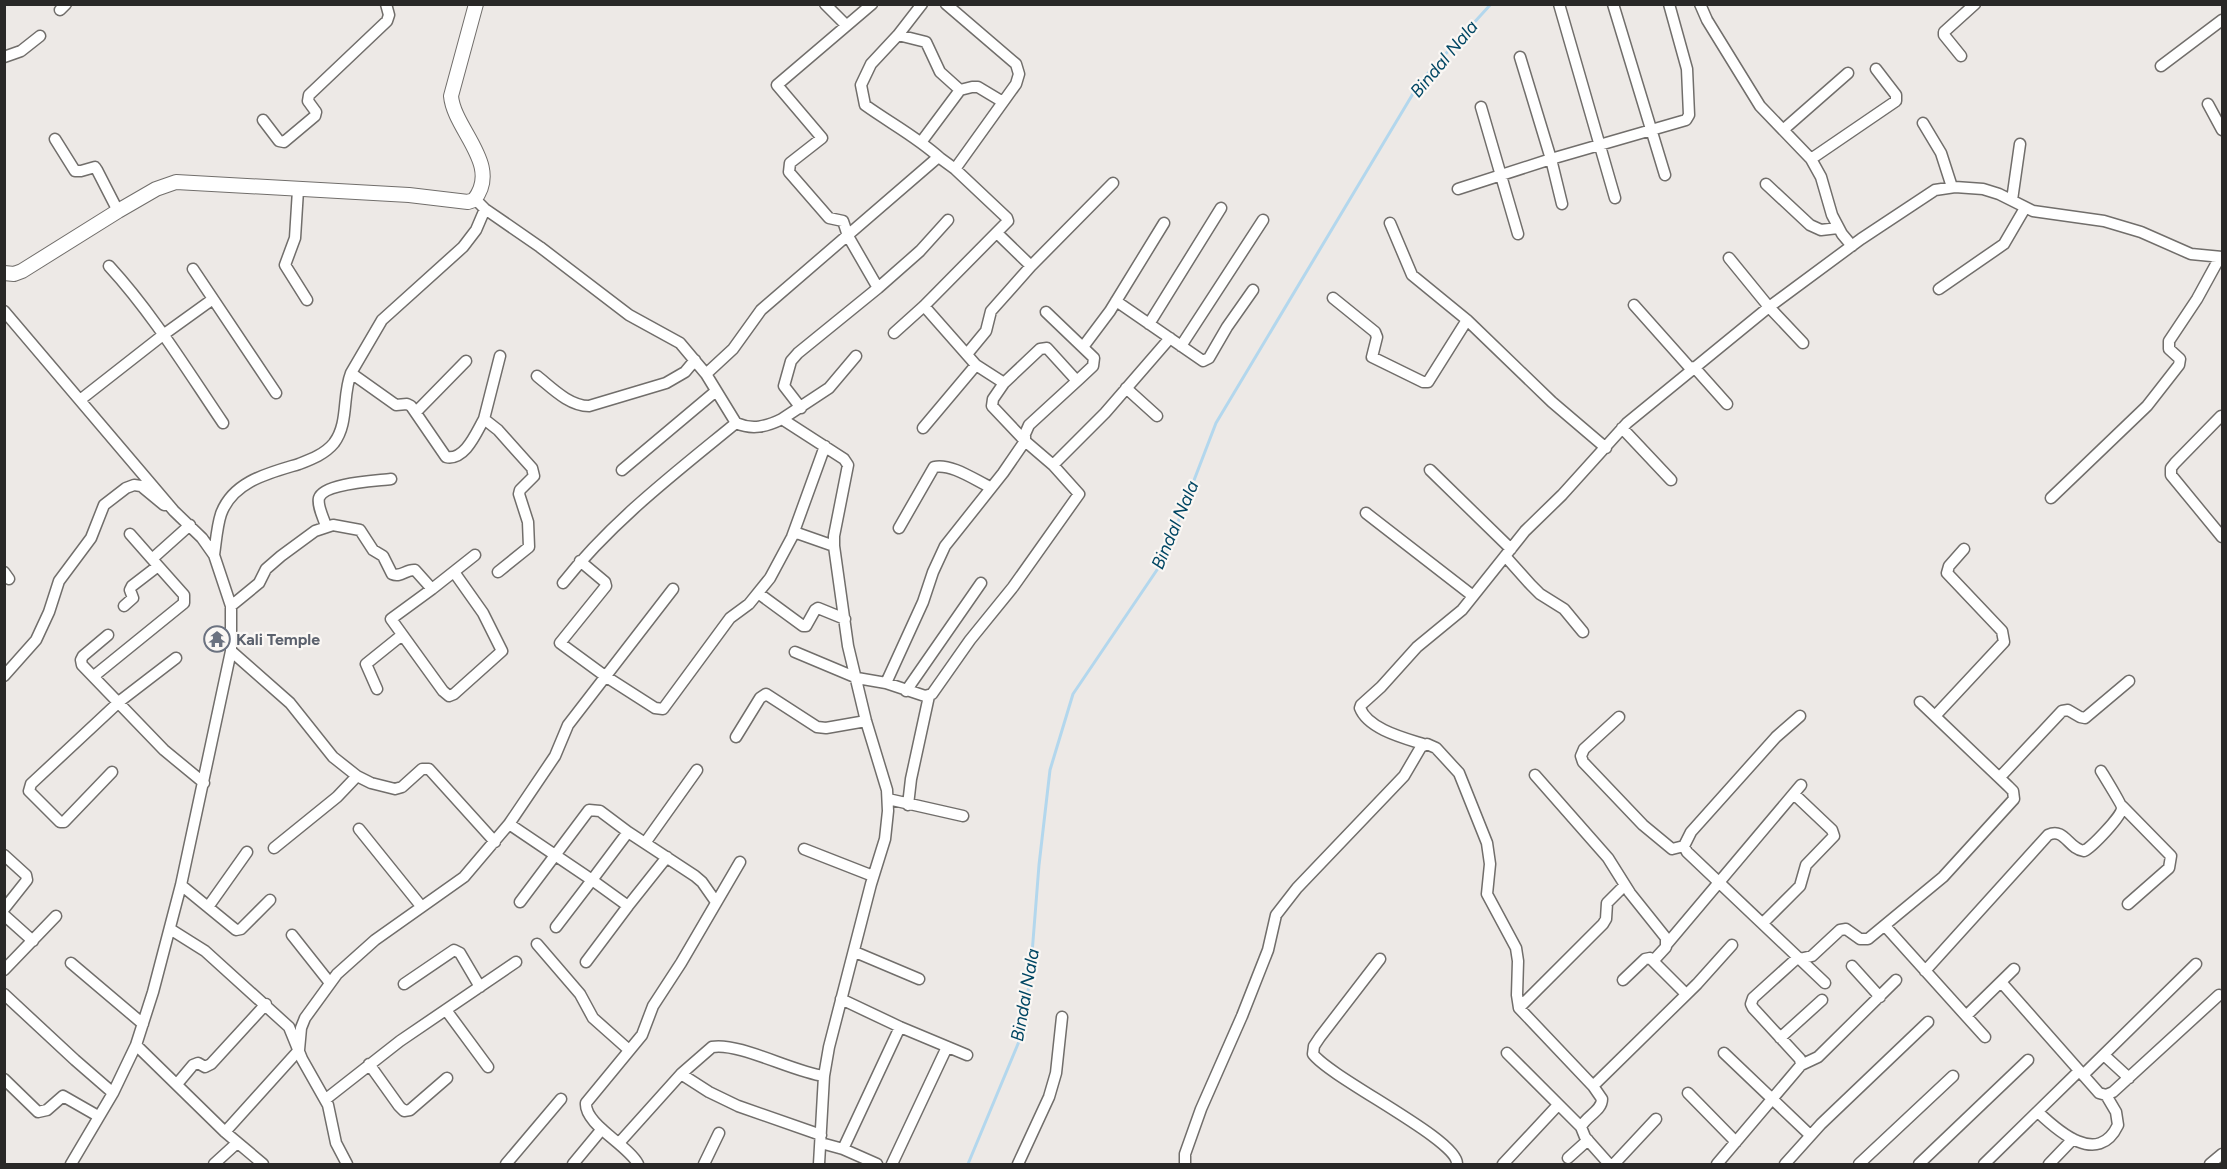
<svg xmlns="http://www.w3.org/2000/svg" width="2227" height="1169" font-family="Figtree,sans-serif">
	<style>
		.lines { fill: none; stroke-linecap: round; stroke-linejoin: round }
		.stream { stroke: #b3d7ed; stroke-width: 3 }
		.minor-casing { stroke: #716e6b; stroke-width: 13 }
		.tertiary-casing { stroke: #716e6b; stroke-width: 16 }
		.minor { stroke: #fff; stroke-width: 10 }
		.tertiary { stroke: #fff; stroke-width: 14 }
		.labels { text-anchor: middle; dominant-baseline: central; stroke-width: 4.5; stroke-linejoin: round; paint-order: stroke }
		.worship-label { font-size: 16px; font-weight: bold; fill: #5b616d; stroke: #faf7f4; text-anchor: start }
		.water-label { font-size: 18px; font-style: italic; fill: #004663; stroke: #faf7f4 }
	</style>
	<rect width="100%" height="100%" fill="#ede9e6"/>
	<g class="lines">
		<path class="stream" d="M968 1164 1020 1039 1030 979 1039 865 1050 770 1073 694 1163 561 1216 423 1420 82 1491 4"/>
		<g class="minor-casing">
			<path id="minor" d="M825 4 846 25
				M946 4 1016 64 1019 74 1016 84 955 169
				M1559 4 1615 198
				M1613 4 1665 175
				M1700 4 1707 20 1760 106 1811 159 1821 177 1832 215 1842 234 1852 246
				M60 10 66 4
				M898 35 922 4
				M1961 56 1944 35V32L1975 4
				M4 57 21 51 40 36
				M1520 57 1551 159 1562 204
				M2161 66 2222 20
				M2208 104 2222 130
				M1481 107 1518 234
				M263 120 279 141 284 142 315 116 316 112 308 101 309 95 387 21 389 15 386 4
				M1923 123 1941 153 1952 187
				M1783 130 1848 73
				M55 139 75 171H81L95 167 97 170 118 211
				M922 141 960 90 972 87H978L1003 102
				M940 158C917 137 890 123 865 105L861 85 871 64 898 35 926 42 940 72 960 90
				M1811 159 1896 101V95L1876 69
				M1766 184 1810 225 1821 230 1838 228
				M1458 189 1551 159 1686 120 1689 115 1687 69 1669 4
				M298 190 295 238 285 265 307 300
				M475 199 485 209 540 247 629 315 680 343 706 374 736 423C752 430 766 427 782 419
				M2012 200 2020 144
				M1390 223 1412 275 1467 320 1552 402 1606 448
				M997 233 1031 266
				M1729 258 1769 307 1803 343
				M109 266C153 314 187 370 223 423
				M193 269 276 393
				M878 288 920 251 948 220
				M1939 289 2004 244 2025 208
				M1333 298 1375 332 1377 337 1372 357 1423 382H1428L1467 320
				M1116 301 1203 361 1209 358 1227 327 1253 290
				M1634 305 1691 369
				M4 311 174 511 202 538 214 555 231 606V651L181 885 153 992 136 1045 113 1093 71 1164
				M1046 312 1094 358 1093 366 1077 381
				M1149 324 1221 208
				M1181 346 1263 220
				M1083 347 1110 311 1164 223
				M967 354 986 331 991 311 1031 266 1113 183
				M1694 367 1727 404
				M351 373 382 320 463 247 476 230 485 209
				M706 374 733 349 761 310 936 159 940 158 955 169 1007 218 1008 221 924 306 894 333
				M537 376C552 388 569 406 589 406L666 383 685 372 695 360
				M1126 388 1157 416
				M80 400 163 335 213 299
				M801 408 784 386 791 361 798 353 878 288 848 236 843 221 829 218 789 172 790 163 822 138 777 85 872 4
				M416 412 466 361
				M2221 416 2175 463 2171 468V475L2222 537
				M484 419 500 356
				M923 428 976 365
				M1622 428 1671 480
				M1053 465 1105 413 1170 338
				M622 470 716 391
				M1430 470 1511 549
				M2051 498 2147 406 2179 365 2180 359 2169 349V341L2197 299 2220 257
				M1366 513 1473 596
				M326 526C324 519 317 506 319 498 324 483 376 481 391 479
				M899 528 934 467C951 463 975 480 990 487
				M794 532 834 546
				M130 534 152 559
				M214 555C216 541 217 526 221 514 233 481 269 473 299 464 312 459 325 454 334 443 349 423 342 396 351 373L396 405 407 404 411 406 446 457C465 461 476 433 484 419L498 430 532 468 534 476 520 490 519 494 528 522 529 547 498 572
				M1505 556 1531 585 1540 594 1564 609 1583 632
				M580 561 605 582 606 586 560 643 605 676 655 708 663 709 730 618 749 604 770 578 792 537 825 446
				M4 572 9 579
				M454 572 483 613 502 651 454 694 449 696 443 691 391 619 432 589 475 555
				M563 583C612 521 675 473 736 423
				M758 593 803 626H806L815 610 818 608 845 619
				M124 606 133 598 130 590 132 586 158 566
				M231 606 259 583 266 569 281 556 315 531 333 525 360 530 373 550 383 556 392 574C401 578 406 569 415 570L432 589
				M108 635 83 656 81 660 82 665 164 750 204 783
				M231 651 290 703 333 757 357 776 371 783 395 789 402 787 422 769H429L495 842
				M795 652 857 678 886 683 925 696 932 694 970 640 1013 587 1079 494 1053 465 1025 441 992 406 993 399 1004 383
				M4 676 36 640 49 612 59 581 91 538 104 505 126 488 134 485 141 486 164 505
				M94 676 184 603V595L152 559 190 525
				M886 683 923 602 933 572 945 546 1003 473 1025 441V434L1029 425 1077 381 1047 348 1040 349 1004 383 976 365 924 306
				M377 689 366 664 402 635
				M906 691 981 583
				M1800 716 1776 737 1691 832 1684 846 1687 852 1825 983
				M1935 716 2004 642 2002 631 1947 573 1949 566 1964 549
				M1619 717 1584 749 1581 756 1583 762 1643 825 1672 849 1684 846
				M736 737 760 698 766 694 817 727 826 728 866 721
				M1423 744C1404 738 1368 729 1360 708L1361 705 1381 687 1417 647 1462 610 1525 531 1562 495 1627 423 1769 307 1861 239 1935 190 1955 187 1983 189 1999 194 2033 211 2104 221 2141 232 2191 254 2222 257
				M112 772 64 822H60L29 791 31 784 120 701 176 658
				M1535 775 1608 858 1630 893 1666 938V947L1654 960
				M2000 777 2062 711 2068 710 2080 717 2085 718 2129 681
				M888 799 963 816
				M908 805 911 779 929 696
				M2122 806 2171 856 2169 868 2128 904
				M509 824 555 756 568 725 673 589
				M359 829 421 906
				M645 843 697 770
				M274 848 337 797 357 776
				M804 849 873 876
				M4 855 26 875 27 880 4 909
				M181 885 236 930 241 929 270 900
				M520 902 589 810 600 811 628 832
				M628 906 667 857
				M208 907 247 852
				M4 915 33 941
				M1763 923 1800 886 1806 865 1834 836 1832 830 1794 794
				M1885 926 1985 1037
				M170 929 205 951 289 1027 302 1059 328 1105 336 1143 347 1164
				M292 935 330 983
				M537 944 580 994 593 1018 629 1050
				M1667 944 1801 785
				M855 952 919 979
				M1380 959 1320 1037 1314 1046 1313 1054C1332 1079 1459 1140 1457 1164
				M586 962 628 906 592 880 628 832 695 876 702 882 716 902
				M71 963 143 1024
				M1852 966 1880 997
				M4 970 56 916
				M1925 971 2048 835C2065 827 2068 849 2084 851 2092 847 2122 816 2122 808 2122 805 2104 776 2101 771
				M1623 980 1645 959 1650 958 1686 994
				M2001 982 2099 1093 2106 1095 2113 1092 2219 995
				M404 984 454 950 460 953 480 987
				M4 994 75 1060 113 1093
				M841 999 900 1027 967 1055
				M1519 1008 1603 924 1606 919 1607 903 1625 885
				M446 1010 488 1067
				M1966 1016 2014 969
				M1780 1038 1822 1000
				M136 1045 225 1132 263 1164
				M1507 1053 1581 1127
				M1724 1053 1810 1135
				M2105 1056 2129 1078
				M369 1064 399 1106 404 1111 410 1110 447 1078
				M1801 1065 1818 1057 1896 980
				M681 1074 709 1092 738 1106 821 1135
				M2083 1075 2196 964
				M4 1079 38 1112 47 1110 63 1096 98 1116
				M177 1084 193 1065 198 1063 205 1067 211 1064 266 1004
				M1593 1086 1697 984 1732 945
				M1688 1093 1736 1142
				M326 1099 400 1041 516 962
				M2038 1112C2058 1131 2098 1167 2118 1125L2116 1112 2106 1095
				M225 1132 299 1050 301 1028 305 1018 337 974 375 940 464 877 509 824 592 880 556 927
				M619 1143 681 1074 712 1047C739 1042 793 1072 824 1076
				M821 1143 843 1149 877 1164
				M843 1149 900 1027
				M1568 1158 1588 1140
				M214 1164 237 1143
				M506 1164 561 1099
				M573 1164 602 1129
				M638 1164C628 1145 584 1124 586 1103L642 1035 653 1006 681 963 740 862
				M704 1164 719 1133
				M819 1164 824 1076 829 1047 871 884 885 839 888 811 887 790 866 721 848 646 834 546V536L848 465 844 459 782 419 829 388 856 356
				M892 1164 947 1047
				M1018 1164 1049 1097 1056 1073 1062 1017
				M1185 1164V1154L1201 1109 1242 1016 1268 950 1276 915 1297 888 1404 776 1421 747 1427 744 1436 748 1459 773 1487 843 1490 864 1487 894 1516 948 1518 961 1517 995 1519 1008 1593 1086 1602 1099C1602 1111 1586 1116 1581 1127L1585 1137 1609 1164
				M1503 1164 1558 1105
				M1614 1164 1656 1119
				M1717 1164 1801 1065 1800 1059 1753 1008 1751 1004 1753 998 1795 960 1812 956 1840 930 1846 929 1860 939H1868L1943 877 2014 799 2013 791 2008 786 1920 702
				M1785 1164 1821 1124 1928 1022
				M1859 1164 1953 1076
				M1919 1164 2028 1060
				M1984 1164 2079 1071
				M2049 1164 2073 1139
				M2210 1164 2222 1154"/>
		</g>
		<g class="tertiary-casing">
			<path id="tertiary" d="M4 273 14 274 22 271 118 211 156 189 176 182 409 195 468 202 474 200C502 165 454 130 451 96L476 4"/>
		</g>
		<use href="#minor" class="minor"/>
		<use href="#tertiary" class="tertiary"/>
	</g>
	<defs>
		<g id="temple-ring" transform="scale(1.35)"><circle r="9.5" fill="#faf7f4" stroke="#6b7280" stroke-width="1.5"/><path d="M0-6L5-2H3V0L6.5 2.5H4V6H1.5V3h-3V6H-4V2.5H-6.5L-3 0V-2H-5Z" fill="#6b7280"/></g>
	</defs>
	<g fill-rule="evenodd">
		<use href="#temple-ring" x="217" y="639"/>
	</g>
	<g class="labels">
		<g class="worship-label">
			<text x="236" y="639">Kali Temple</text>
		</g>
		<g class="water-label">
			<text transform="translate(1444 59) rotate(-50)">Bindal Nala</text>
			<text transform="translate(1175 525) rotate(-67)">Bindal Nala</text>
			<text transform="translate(1025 995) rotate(-80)">Bindal Nala</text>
		</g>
	</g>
	<rect width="2227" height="1169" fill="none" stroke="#292827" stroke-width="12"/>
</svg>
